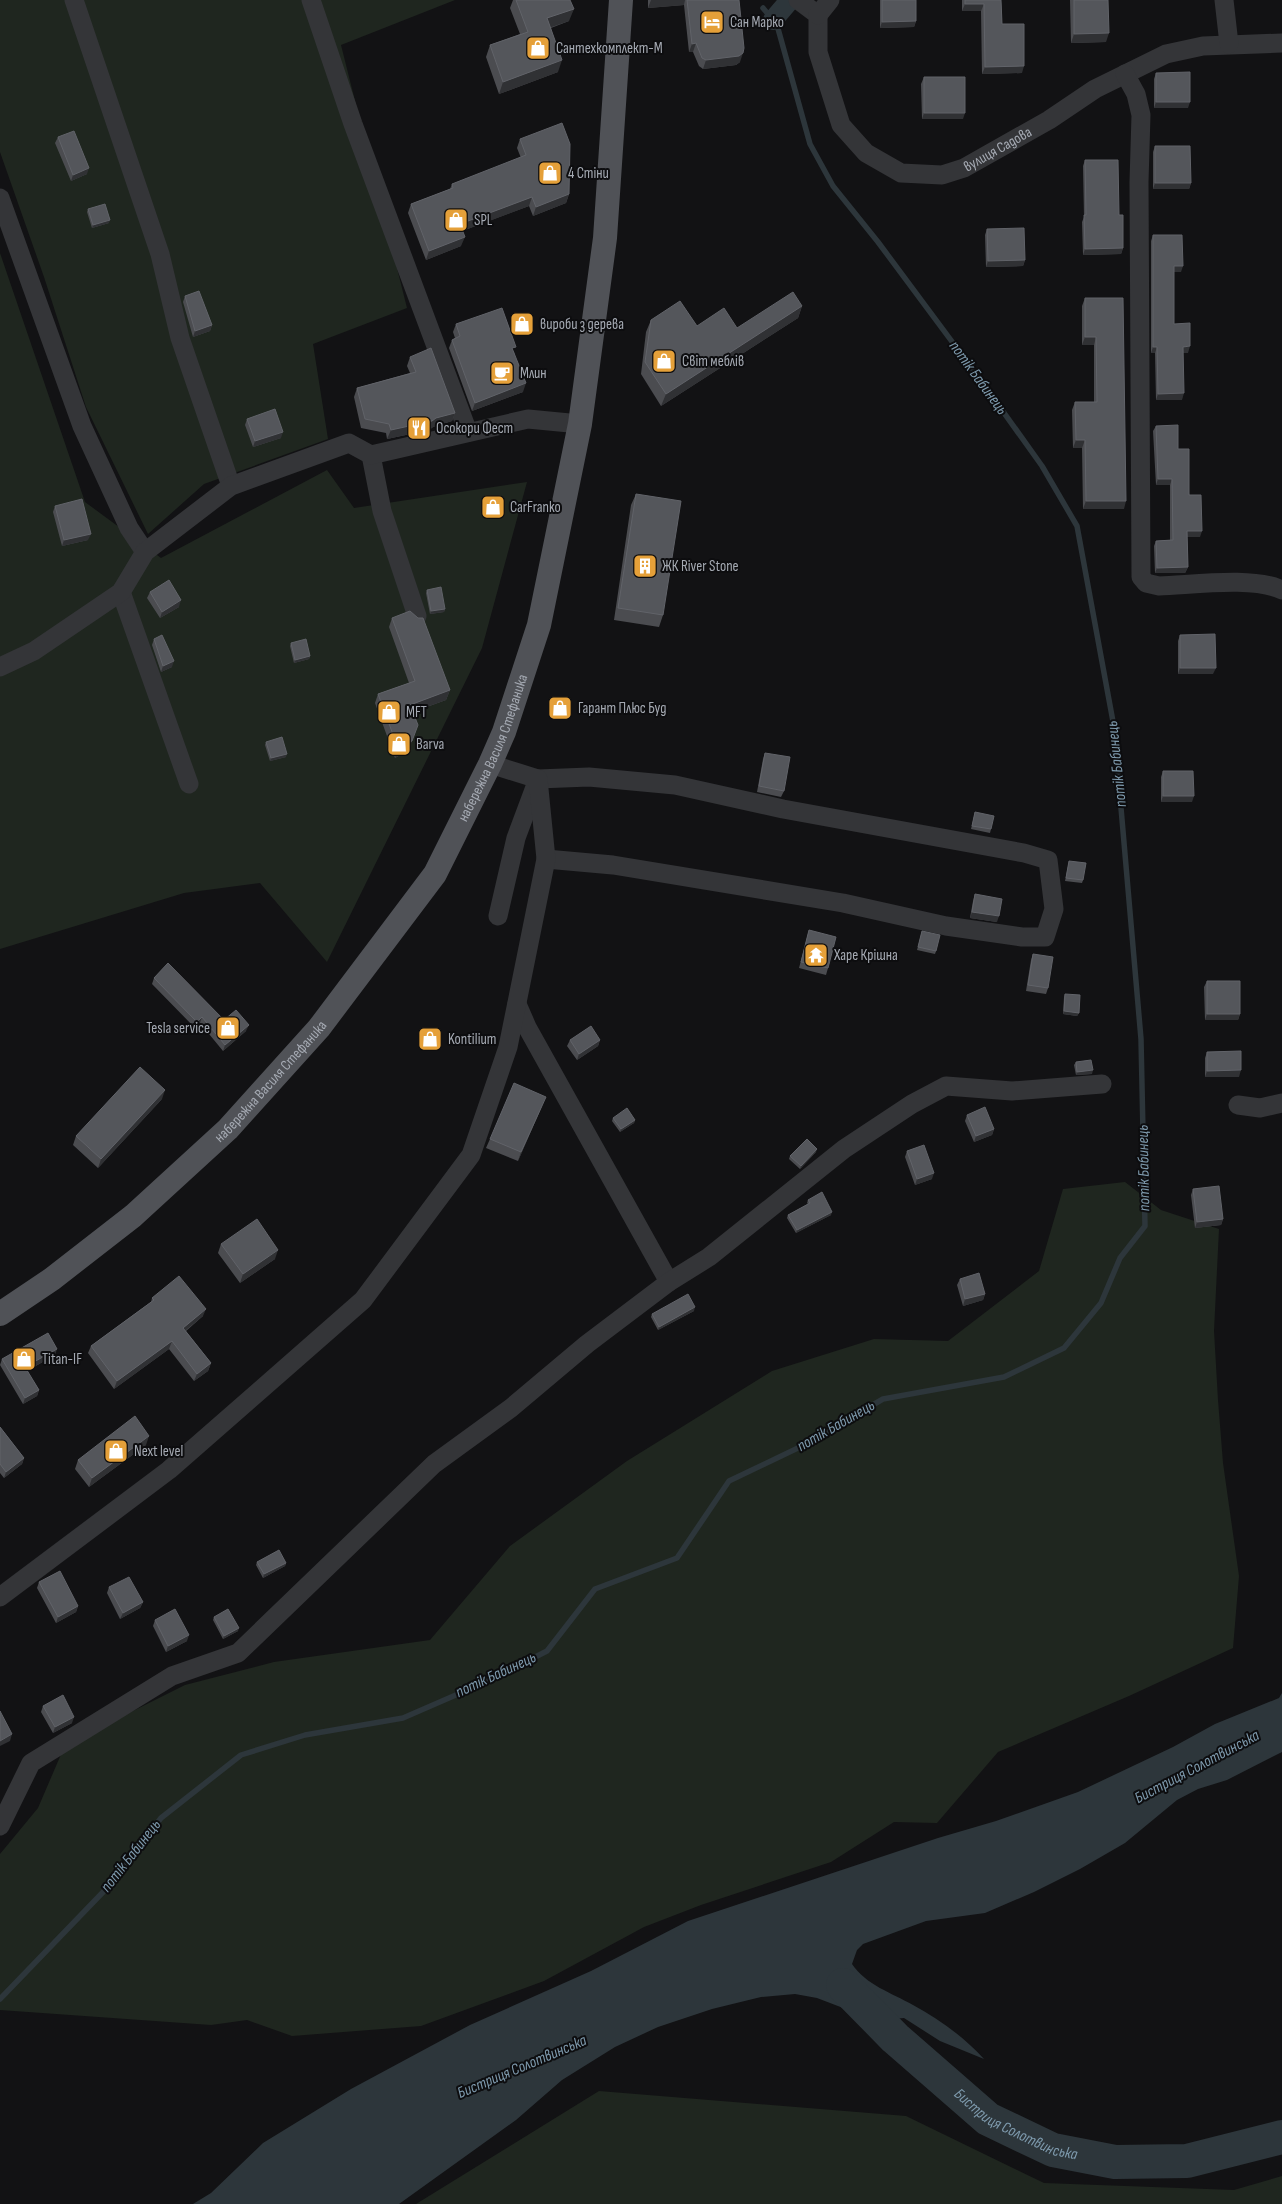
<svg xmlns="http://www.w3.org/2000/svg" width="1282" height="2204" font-family="'Sofia Sans Condensed',sans-serif">
	<style>
		.green { fill: #1f261f }
		.water { fill: #2d363b }
		.lines { fill: none; stroke-linecap: round; stroke-linejoin: round }
		.stream { stroke: #2d363b; stroke-width: 5.5 }
		.canal { stroke: #2d363b; stroke-width: 20 }
		.river { stroke: #2d363b; stroke-width: 34 }
		.minor { stroke: #343538; stroke-width: 19 }
		.major { stroke: #505257; stroke-width: 24 }
		.wall { fill: #4b4c50 }
		.shaded-wall { fill: #303134 }
		.building { fill: #54565b; stroke: #616369 }
		.labels { text-anchor: middle; dominant-baseline: central; stroke-width: 4; stroke-linejoin: round; paint-order: stroke }
		.poi-label { font-size: 15px; fill: #a5aab3; stroke: #0d0d0f; text-anchor: start }
		.street-label { font-size: 15px; fill: #a5aab3; stroke: #0d0d0f }
		.water-label { font-size: 16px; font-style: italic; fill: #7e9aad; stroke: #0d0d0f }
	</style>
	<rect width="100%" height="100%" fill="#121214"/>
	<path class="green" d="M0 0H455L341 45 407 308 313 344 328 439 204 484 148 534 86 407 44 277 0 152Z
		M0 253 85 502 161 558 327 470 354 508 527 482 482 648 327 962 260 883 184 893 0 949Z
		M1125 1182 1161 1210 1219 1229 1214 1331 1218 1400 1223 1463 1239 1576 1233 1648 1129 1696 998 1752 937 1823 894 1822 831 1862 701 1905 644 1927 544 1981 421 2026 292 2036 247 2020 211 2025 0 2010V1854L38 1808 65 1745 185 1685 274 1662 430 1640 510 1546 627 1461 772 1371 874 1339 948 1341 1039 1271 1063 1189Z
		M599 2091 906 2116 1044 2183 1234 2190 1282 2176V2204H416Z"/>
	<path class="water" d="M1282 1693V1752L1227 1780 1198 1789 1177 1800 1125 1843 1080 1869 1034 1892 985 1913 926 1921 863 1944 857 1950 852 1964C866 1985 892 1993 913 2005 939 2019 964 2037 984 2059L940 2041 904 2018 893 2019 864 2016 817 1998 795 1994 761 1997 712 2009 658 2027 615 2047 562 2080 516 2120 399 2204H193L211 2193 263 2143 351 2089 470 2025 591 1971 688 1921 938 1838 996 1821 1078 1792 1173 1747 1215 1724 1279 1698Z"/>
	<g class="lines">
		<path class="stream" d="M0 1999 106 1889 161 1818 241 1755 305 1735 403 1718 488 1681 547 1651 595 1589 677 1558 729 1481 800 1447 883 1399 1004 1377 1064 1348 1101 1303 1120 1258 1145 1226 1141 1039 1114 727 1077 526 1042 466 982 382 878 242 833 186 810 144 777 25 763 8"/>
		<path class="canal" d="M773 20 790 0"/>
		<path class="river" id="s1" d="M843 1985 895 2038 988 2119 1053 2150 1115 2162 1187 2161 1282 2137"/>
		<g class="minor">
			<path d="M74 0 160 254 180 338 231 486"/>
			<path d="M311 0 353 124 468 432"/>
			<path id="s2" d="M798 0 818 15V52L841 125 866 153 901 173 942 175 964 168 1049 120 1095 89 1166 54 1203 46 1282 43"/>
			<path d="M1224 0 1229 44"/>
			<path d="M818 15 830 0"/>
			<path d="M1125 74 1136 94 1141 115 1139 182 1141 577 1146 583 1159 586C1192 585 1253 576 1282 590"/>
			<path d="M0 198 82 426 129 528 145 552"/>
			<path d="M371 455 382 511 417 616"/>
			<path d="M121 592 189 784"/>
			<path d="M0 667 34 651 121 592 145 552 231 486 349 443 371 455 528 419 580 424"/>
			<path d="M498 916 516 838 538 779 589 777 675 785 783 809 1024 853 1048 860 1054 909 1045 937H1022L946 926 843 903 613 865 546 859"/>
			<path d="M517 1004 527 1027 669 1282"/>
			<path d="M1238 1105 1260 1108 1282 1103"/>
			<path d="M0 1597 169 1470 363 1300 471 1155 508 1047 546 859 538 779 490 764"/>
			<path d="M0 1826 31 1763 172 1676 238 1653 434 1464 511 1408 587 1344 669 1282 709 1257 844 1149 912 1104 946 1086 1012 1091 1102 1084"/>
		</g>
		<path class="major" id="s3" d="M0 1314 52 1279 133 1216 228 1129 319 1028 435 874 490 764 504 732 539 625 580 424 605 238 621 0"/>
	</g>
	<path class="wall" d="M513 0H570L569 21 551 28 558 72 499 94 486 57 490 45 520 34 510 8Z
		M648 0H739L740 62 736 65 703 69 699 66 693 52H689L684 5 648 8Z
		M880 0H916V21L914 27 880 28Z
		M962 0H1001L1002 24 1022 73 982 74 981 11H962Z
		M1070 0H1108L1106 42 1071 43Z
		M1156 73 1188 108H1154V79Z
		M924 77 963 119H922L921 84Z
		M58 137 87 174 71 181 55 143Z
		M520 139 569 194 566 203 533 216 529 206 462 231 461 246 426 260 408 213 411 204 450 189 452 184 521 158 517 148Z
		M1155 146 1191 183 1189 189H1153V152Z
		M1085 160 1123 248 1121 254 1083 255 1082 222 1084 217 1083 166Z
		M88 209 109 223 92 228 87 212Z
		M987 229 1025 260 1023 266 986 267 985 235Z
		M1153 235 1181 272H1174V324L1188 353H1183L1182 400H1156L1155 353H1151V241Z
		M185 296 212 325 210 331 193 337 183 302Z
		M1085 298H1123L1124 509H1083L1082 448H1073L1072 410 1075 402H1094V345H1082V306Z
		M802 306 798 318 661 406 641 374 646 332 651 320 697 326 737 328Z
		M456 324 514 352 523 392 472 411 449 348 452 340 455 338 453 332Z
		M410 357 455 413 452 421 433 427 429 430 387 439 386 433 361 428 354 397 357 388 410 373 407 366Z
		M247 419 281 438 253 447 245 425Z
		M1156 426 1178 449 1200 537H1187L1188 567 1185 573H1155L1154 546 1156 541 1170 540V485H1156L1153 431Z
		M636 494 663 615 659 627 614 620 631 505Z
		M55 506 88 540 62 546 53 512Z
		M427 590 445 609 444 612 430 614 426 593Z
		M150 592 179 607 160 618 147 598Z
		M392 618 450 690 446 700 413 712 409 750 395 758 375 703 378 694 409 683 389 627Z
		M1180 635 1213 674H1178V641Z
		M154 639 172 667 161 672 152 645Z
		M291 643 310 656 309 659 294 663 290 646Z
		M266 742 286 757 270 761 265 745Z
		M765 753 784 791 781 797 757 792 763 759Z
		M1163 771 1192 802H1161V777Z
		M975 812 991 829 990 833 971 829Z
		M1069 861 1083 880 1082 883 1065 881Z
		M975 894 997 922 970 918 973 901Z
		M809 930 828 968 826 975 799 968Z
		M922 931 936 951 935 954 917 950Z
		M1033 954 1048 988 1046 994 1026 991 1031 960Z
		M154 978 224 1020 246 1031 223 1051 200 1023 195 1028 152 984Z
		M1207 981 1240 1014 1238 1020H1205L1204 987Z
		M1065 994 1079 1013 1077 1016 1063 1014 1064 997Z
		M570 1040H600L598 1046 577 1060 567 1046Z
		M1207 1052 1239 1077H1205V1058Z
		M1076 1062 1092 1074 1076 1075 1074 1065Z
		M162 1099 98 1168 73 1145 76 1136Z
		M542 1106 518 1161 486 1148 490 1139Z
		M967 1115 994 1129 992 1135 974 1142 965 1121Z
		M613 1118 635 1120 634 1123 620 1132 612 1121Z
		M907 1151 932 1179 915 1185 905 1157Z
		M816 1152 800 1169 789 1159 790 1156Z
		M1193 1189 1223 1219 1221 1225 1195 1228 1191 1195Z
		M808 1200 831 1215 796 1233 787 1218 788 1215 808 1204 807 1203Z
		M221 1244 275 1259 240 1283 218 1253Z
		M960 1279 985 1294 983 1300 963 1306 957 1285Z
		M152 1298 203 1316 186 1331 211 1363 208 1371 194 1381 169 1349 114 1389 88 1353 91 1346 151 1302Z
		M694 1311 658 1330 651 1317 652 1314Z
		M55 1355 27 1371 39 1390 37 1396 23 1404 0 1365 2 1359Z
		M0 1427 24 1458 22 1464 4 1478 0 1473Z
		M146 1445 89 1487 75 1469 78 1460Z
		M257 1562 286 1563 285 1566 263 1578 256 1565Z
		M39 1582 78 1606 76 1612 56 1623 37 1588Z
		M109 1587 143 1602 140 1608 120 1619 107 1593Z
		M214 1617 238 1631 223 1639 213 1620Z
		M155 1620 187 1641 166 1652 153 1626Z
		M43 1706 72 1723 53 1733 41 1712Z"/>
	<path class="shaded-wall" d="M651 0H685L684 5 648 8Z
		M965 4H984L981 11H962Z
		M574 9 569 21 543 30 547 18Z
		M916 21 914 27 880 28 882 22Z
		M1109 33 1106 42 1071 43 1074 34Z
		M696 43 693 52H689L692 44Z
		M743 53 740 62 736 65 703 69 706 60Z
		M562 60 558 72 499 94 503 82Z
		M1024 66 1022 73 982 74 985 67Z
		M1156 102H1190L1188 108H1154Z
		M924 113H965L963 119H922Z
		M89 168 87 174 71 181 73 175Z
		M1155 183H1191L1189 189H1153Z
		M569 194 566 203 533 216 536 207Z
		M532 197 529 206 457 233 460 224Z
		M110 220 109 223 92 228 93 225Z
		M465 237 461 246 426 260 429 251Z
		M1123 248 1121 254 1083 255 1085 249Z
		M1025 260 1023 266 986 267 988 261Z
		M1174 266H1183L1181 272H1171Z
		M802 306 798 318 661 406 666 394Z
		M212 325 210 331 193 337 195 331Z
		M1085 337H1096L1094 345H1082Z
		M1190 346 1188 353H1181L1183 347Z
		M1153 347H1157L1155 353H1151Z
		M526 383 523 392 472 411 475 403Z
		M1184 393 1182 400H1156L1158 394Z
		M455 413 452 421 433 427 429 430 387 439 391 430Z
		M283 432 281 438 253 447 255 441Z
		M1076 440H1085L1082 448H1073Z
		M1158 479H1172L1170 485H1156Z
		M1086 501H1126L1124 509H1083Z
		M1187 531H1202L1200 537H1185Z
		M91 534 88 540 62 546 64 540Z
		M1188 567 1185 573H1155L1157 568Z
		M181 600 179 607 160 618 162 612Z
		M445 609 444 612 430 614 431 611Z
		M310 656 309 659 294 663 295 660Z
		M174 661 172 667 161 672 163 666Z
		M1180 668H1216L1213 674H1178Z
		M450 690 446 700 407 714 410 705Z
		M412 741 409 750 395 758 398 748Z
		M287 754 286 757 270 761 271 758Z
		M1163 796H1194L1192 802H1161Z
		M972 912 999 916 997 922 970 918Z
		M1064 1011 1079 1013 1077 1016 1063 1014Z
		M1207 1014H1240L1238 1020H1205Z
		M202 1017 200 1023 195 1028 197 1022Z
		M249 1025 246 1031 223 1051 225 1045Z
		M600 1040 598 1046 577 1060 579 1054Z
		M1093 1070 1092 1074 1076 1075 1077 1072Z
		M1241 1070 1239 1077H1205L1207 1071Z
		M165 1090 162 1099 98 1168 101 1159Z
		M546 1097 542 1106 518 1161 521 1152Z
		M635 1120 634 1123 620 1132 621 1129Z
		M994 1129 992 1135 974 1142 976 1136Z
		M817 1149 816 1152 800 1169 801 1166Z
		M934 1173 932 1179 915 1185 917 1179Z
		M832 1212 831 1215 796 1233 797 1230Z
		M1223 1219 1221 1225 1195 1228 1197 1222Z
		M278 1250 275 1259 240 1283 243 1274Z
		M985 1294 983 1300 963 1306 965 1299Z
		M695 1307 694 1311 658 1330 659 1327Z
		M206 1309 203 1316 180 1335 183 1328Z
		M172 1341 169 1349 114 1389 117 1381Z
		M57 1349 55 1355 23 1373 25 1367Z
		M211 1363 208 1371 194 1381 197 1374Z
		M39 1390 37 1396 23 1404 25 1398Z
		M149 1436 146 1445 89 1487 92 1478Z
		M24 1458 22 1464 4 1478 6 1472Z
		M286 1563 285 1566 263 1578 264 1574Z
		M143 1602 140 1608 120 1619 123 1613Z
		M78 1606 76 1612 56 1623 58 1617Z
		M239 1628 238 1631 223 1639 224 1636Z
		M189 1635 187 1641 166 1652 168 1646Z
		M74 1717 72 1723 53 1733 55 1727Z
		M12 1734 10 1741 0 1746V1741Z"/>
	<path class="building" d="M516 0H570L574 9 547 18 562 60 503 82 490 45 528 32Z
		M687 0H739L744 48 743 53 739 56 706 60 702 58 696 43 692 44Z
		M882 0H916V21L882 22Z
		M965 0H1001L1002 24H1024V66L985 67 984 4H965Z
		M1074 0H1108L1109 33 1074 34Z
		M1190 72V102H1156V73Z
		M924 77H965V113H924Z
		M562 123 570 144 569 194 536 207 532 197 460 224 465 237 429 251 411 204 453 188 452 184 526 155 520 139Z
		M74 131 89 168 73 175 58 137Z
		M1155 146H1190L1191 183H1155Z
		M1085 160H1118L1119 215H1123V248L1085 249 1084 215H1086Z
		M105 204 110 220 93 225 88 209Z
		M1024 228 1025 260 988 261 987 229Z
		M1153 235H1182L1183 266H1174V324L1190 323V346L1183 347 1184 393 1158 394 1157 347H1153Z
		M199 291 212 325 195 331 185 296Z
		M793 292 802 306 666 394 645 362 651 320 680 301 697 326 724 308 737 328Z
		M1085 298H1123L1126 501H1086L1085 440H1076L1075 402H1097L1096 337H1085Z
		M502 308 516 347 512 348 526 383 475 403 452 340 460 336 456 324Z
		M431 348 455 413 436 418 432 421 391 430 389 424 365 419 357 388 416 372 410 357Z
		M275 409 283 432 255 441 247 419Z
		M1178 425V449H1189V495H1201L1202 531H1187L1188 567 1157 568 1156 541 1173 540 1172 479H1158L1156 426Z
		M636 494 681 501 663 615 618 608Z
		M82 499 91 534 64 540 55 506Z
		M169 580 181 600 162 612 150 592Z
		M441 587 445 609 431 611 427 590Z
		M410 611 418 618H423L450 690 410 705 418 725 412 741 398 748 378 694 415 681 392 618Z
		M1215 634 1216 668H1180V635Z
		M162 635 174 661 163 666 154 639Z
		M306 639 310 656 295 660 291 643Z
		M282 737 287 754 271 758 266 742Z
		M765 753 790 757 784 791 759 786Z
		M1163 771H1193L1194 796H1163Z
		M975 812 994 816 991 829 972 826Z
		M1069 861 1086 863 1083 880 1066 878Z
		M975 894 1002 899 999 916 972 912Z
		M809 930 836 937 828 968 801 962Z
		M922 931 940 935 936 951 918 947Z
		M1033 954 1053 957 1048 988 1028 985Z
		M168 963 224 1020 236 1010 249 1025 225 1045 202 1017 197 1022 154 978Z
		M1207 981H1240V1014H1207Z
		M1065 994 1080 995 1079 1013 1064 1011Z
		M591 1026 600 1040 579 1054 570 1040Z
		M1241 1051V1070L1207 1071V1052Z
		M1091 1060 1093 1070 1077 1072 1076 1062Z
		M140 1067 165 1090 101 1159 76 1136Z
		M514 1083 546 1097 521 1152 490 1139Z
		M985 1107 994 1129 976 1136 967 1115Z
		M627 1108 635 1120 621 1129 613 1118Z
		M807 1139 817 1149 801 1166 790 1156Z
		M924 1145 934 1173 917 1179 907 1151Z
		M1219 1186 1223 1219 1197 1222 1193 1189Z
		M822 1192 832 1212 797 1230 788 1215 810 1203 808 1200Z
		M257 1219 278 1250 243 1274 221 1244Z
		M979 1273 985 1294 965 1299 960 1279Z
		M179 1276 206 1309 183 1328 211 1363 197 1374 172 1341 117 1381 91 1346 154 1300 152 1298Z
		M688 1294 695 1307 659 1327 652 1314Z
		M48 1333 57 1349 25 1367 39 1390 25 1398 2 1359Z
		M135 1416 149 1436 92 1478 78 1460Z
		M0 1427 24 1458 6 1472 0 1464Z
		M279 1550 286 1563 264 1574 257 1562Z
		M60 1571 78 1606 58 1617 39 1582Z
		M129 1577 143 1602 123 1613 109 1587Z
		M175 1609 189 1635 168 1646 155 1620Z
		M228 1609 239 1628 224 1636 214 1617Z
		M63 1695 74 1717 55 1727 43 1706Z
		M0 1711 12 1734 0 1741Z"/>
	<defs>
		<g id="hotel-square" transform="scale(1.25)"><rect x="-9" y="-9" width="18" height="18" rx="4" fill="#e5a039" stroke="#0d0d0f"/><path d="M-6-4.5h1.5V1H6V5H4.5V3h-9V5H-6ZM-4 0a1.8 1.8 0 1 1 3.6 0ZM.5 0V-2.5h3Q6-2.5 6 0Z" fill="#fff"/></g>
		<g id="shop-square" transform="scale(1.25)"><rect x="-9" y="-9" width="18" height="18" rx="4" fill="#e5a039" stroke="#0d0d0f"/><path d="M-5-2.5h2.3a2.7 3.5 0 0 1 5.4 0H5L5.5 6h-11ZM-1.5-2.5h3a1.5 2.3 0 0 0-3 0Z" fill="#fff"/></g>
		<g id="cafe-square" transform="scale(1.25)"><rect x="-9" y="-9" width="18" height="18" rx="4" fill="#e5a039" stroke="#0d0d0f"/><path d="M-5.5-4.5H6V0H3Q3 3.5 0 3.5H-2.5Q-5.5 3.5-5.5 0ZM3-3.2v2h1.7v-2ZM-6 4.5H4V6H-6Z" fill="#fff"/></g>
		<g id="restaurant-square" transform="scale(1.25)"><rect x="-9" y="-9" width="18" height="18" rx="4" fill="#e5a039" stroke="#0d0d0f"/><path d="M-5-6h1v4h1v-4h1v4h1v-4h1v5L-1.5 .5V6h-2V.5L-5-1ZM5-6V6H3V1.5H1.5Q1.5-4 5-6Z" fill="#fff"/></g>
		<g id="building-square" transform="scale(1.25)"><rect x="-9" y="-9" width="18" height="18" rx="4" fill="#e5a039" stroke="#0d0d0f"/><path d="M-4-6H4V6H1V3H-1V6H-4ZM-2.5-4.3h1.7v1.8h-1.7ZM.8-4.3h1.7v1.8H.8ZM-2.5-1h1.7V.8h-1.7ZM.8-1h1.7V.8H.8Z" fill="#fff"/></g>
		<g id="temple-square" transform="scale(1.25)"><rect x="-9" y="-9" width="18" height="18" rx="4" fill="#e5a039" stroke="#0d0d0f"/><path d="M0-6L5-2H3V0L6.5 2.5H4V6H1.5V3h-3V6H-4V2.5H-6.5L-3 0V-2H-5Z" fill="#fff"/></g>
	</defs>
	<g fill-rule="evenodd">
		<use href="#hotel-square" x="712" y="22"/>
		<use href="#shop-square" x="538" y="48"/>
		<use href="#shop-square" x="550" y="173"/>
		<use href="#shop-square" x="456" y="220"/>
		<use href="#shop-square" x="522" y="324"/>
		<use href="#shop-square" x="664" y="361"/>
		<use href="#cafe-square" x="502" y="373"/>
		<use href="#restaurant-square" x="419" y="428"/>
		<use href="#shop-square" x="493" y="507"/>
		<use href="#building-square" x="645" y="566"/>
		<use href="#shop-square" x="560" y="708"/>
		<use href="#shop-square" x="389" y="712"/>
		<use href="#shop-square" x="399" y="744"/>
		<use href="#temple-square" x="816" y="955"/>
		<use href="#shop-square" x="228" y="1028"/>
		<use href="#shop-square" x="430" y="1039"/>
		<use href="#shop-square" x="24" y="1359"/>
		<use href="#shop-square" x="116" y="1451"/>
	</g>
	<g class="labels">
		<g class="poi-label">
			<text x="730" y="22">Сан Марко</text>
			<text x="556" y="48">Сантехкомплект-М</text>
			<text x="568" y="173">4 Стіни</text>
			<text x="474" y="220">SPL</text>
			<text x="540" y="324">вироби з дерева</text>
			<text x="682" y="361">Світ меблів</text>
			<text x="520" y="373">Млин</text>
			<text x="436" y="428">Осокори Фест</text>
			<text x="510" y="507">CarFranko</text>
			<text x="662" y="566">ЖК River Stone</text>
			<text x="578" y="708">Гарант Плюс Буд</text>
			<text x="406" y="712">MFT</text>
			<text x="416" y="744">Barva</text>
			<text x="834" y="955">Харе Крішна</text>
			<text x="210" y="1028" text-anchor="end">Tesla service</text>
			<text x="448" y="1039">Kontilium</text>
			<text x="42" y="1359">Titan-IF</text>
			<text x="134" y="1451">Next level</text>
		</g>
		<g class="street-label">
			<text stroke="none"><textPath href="#s2" startOffset="319">вулиця Садова</textPath></text>
			<text stroke="none"><textPath href="#s3" startOffset="762">набережна Василя Стефаника</textPath></text>
			<text stroke="none"><textPath href="#s3" startOffset="358">набережна Василя Стефаника</textPath></text>
		</g>
		<g class="water-label">
			<text transform="translate(978 378) rotate(54)">потік Бабинець</text>
			<text transform="translate(1117 764) rotate(-96)">потік Бабинець</text>
			<text transform="translate(1144 1168) rotate(-91)">потік Бабинець</text>
			<text transform="translate(836 1426) rotate(-30)">потік Бабинець</text>
			<text transform="translate(496 1675) rotate(-25)">потік Бабинець</text>
			<text transform="translate(1197 1767) rotate(-28)">Бистриця Солотвинська</text>
			<text transform="translate(131 1856) rotate(-52)">потік Бабинець</text>
			<text transform="translate(522 2067) rotate(-23)">Бистриця Солотвинська</text>
			<text stroke="none"><textPath href="#s1" startOffset="225">Бистриця Солотвинська</textPath></text>
		</g>
	</g>
</svg>
